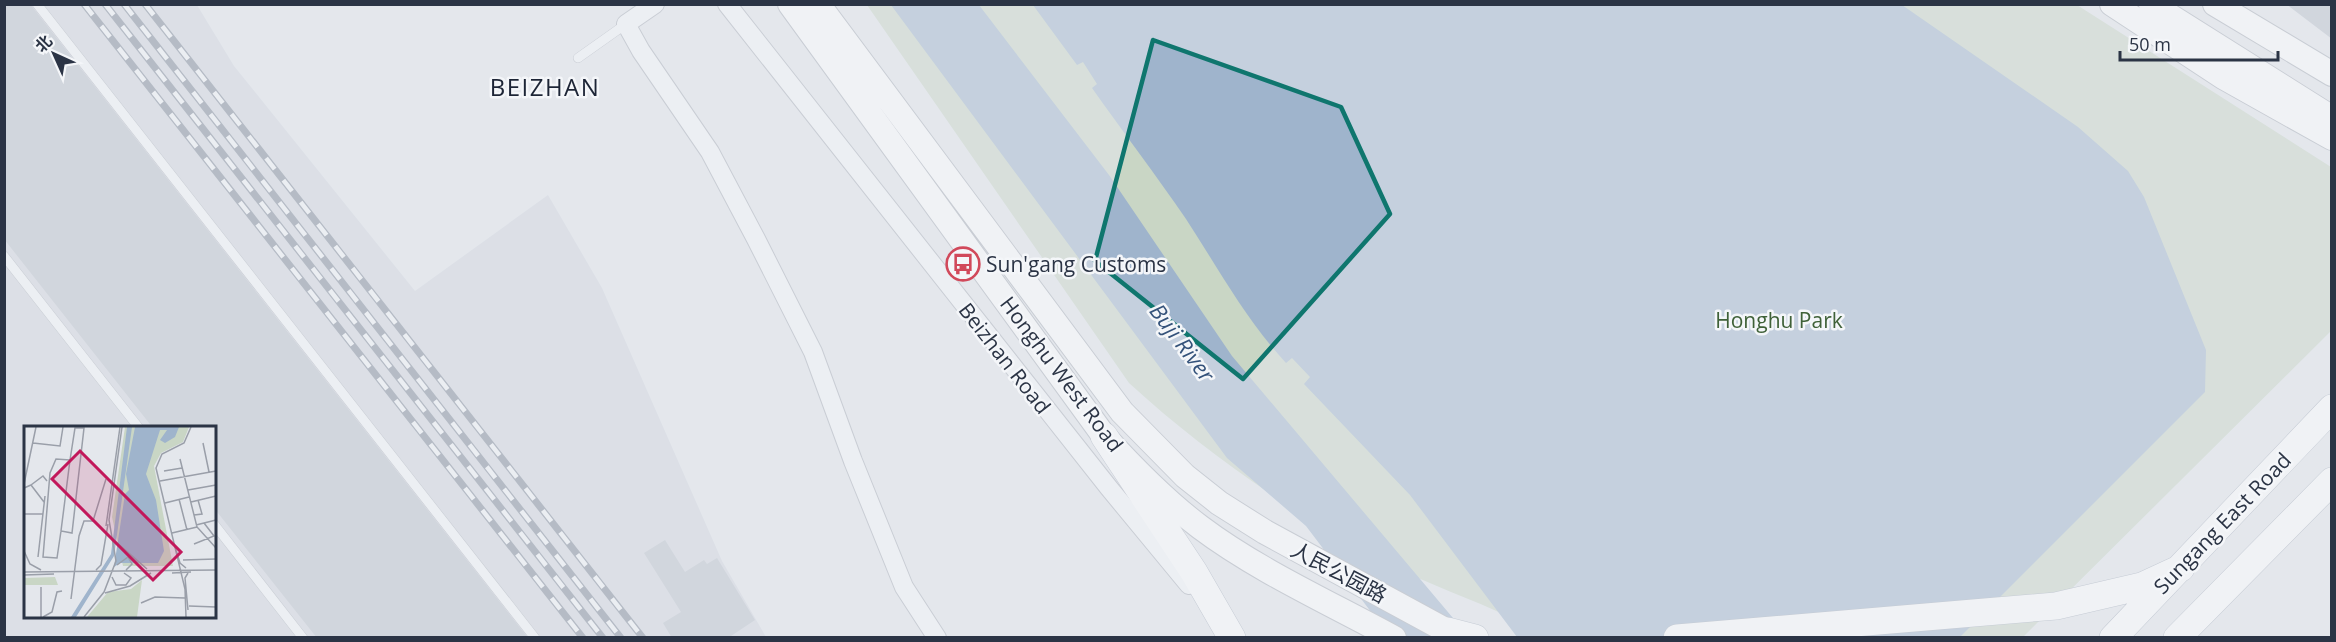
<svg xmlns="http://www.w3.org/2000/svg" width="2336" height="642" font-family="'Open Sans','Noto Sans SC',sans-serif">
	<style>
		.built { fill: #d2d6de; fill-rule: evenodd }
		.green { fill: #c9d6c5 }
		.water { fill: #9fb4cc }
		.building { fill: #bbc0ca }
		.lines { fill: none; stroke-linecap: round; stroke-linejoin: round }
		.lane-casing { stroke: #a9aeb7; stroke-width: 10 }
		.street-casing { stroke: #a9aeb7; stroke-width: 20 }
		.secondary-casing { stroke: #a9aeb7; stroke-width: 26 }
		.primary-casing { stroke: #a3abb8; stroke-width: 28 }
		.lane { stroke: #f7f8fa; stroke-width: 9 }
		.street { stroke: #f7f8fa; stroke-width: 18 }
		.secondary { stroke: #fff; stroke-width: 24 }
		.primary { stroke: #fff; stroke-width: 27 }
		.rail-casing { stroke: #7d8696; stroke-width: 7 }
		.rail { stroke: #f4f6f9; stroke-width: 4.5; stroke-dasharray: 14; stroke-linecap: butt }
		.marked { fill: none; stroke: #0f766e; stroke-width: 4.5; stroke-linejoin: round }
		.labels { text-anchor: middle; dominant-baseline: central; stroke-width: 5; stroke-linejoin: round; paint-order: stroke }
		.poi-label { font-size: 21px; fill: #2b3445; stroke: #f4f6f9; text-anchor: start }
		.park-label { font-size: 21px; fill: #3f6138; stroke: #f4f6f9 }
		.street-label { font-size: 21px; fill: #2b3445; stroke: #f4f6f9 }
		.water-label { font-size: 22px; font-style: italic; fill: #34527a; stroke: #f4f6f9 }
		.quarter-label { font-size: 24px; letter-spacing: 1.5px; fill: #1d2536; stroke: #f4f6f9 }
		.inset-road { fill: none; stroke: #9a9fa9; stroke-width: 1.5 }
		.view { fill: #c2185b; fill-opacity: 0.15; stroke: #c2185b; stroke-width: 3 }
		.inset-edge { fill: none; stroke: #2b3445; stroke-width: 3 }
	</style>
	<rect width="100%" height="100%" fill="#e4e7ec"/>
	<path class="built" d="M4 5H197L234 66 415 291 548 195 602 288 722 561 766 637H5ZM26 428H214V616H26Z"/>
	<path class="green" d="M867 5H2077L2331 167V331L2023 637H1545C1502 609 1451 594 1405 572 1305 522 1211 458 1129 383Z"/>
	<path class="water" d="M891 5H979L1109 175 1232 356 1469 637H1390L1306 526 1227 458Z
		M1033 5H1902L2078 127 2128 171 2144 197 2206 350 2205 392 1960 637H1517L1410 495 1304 384 1310 377 1292 358 1286 363C1246 320 1218 268 1186 219 1156 175 1123 132 1092 88L1097 84 1083 62 1077 65Z"/>
	<path class="building" d="M4 4H30L528 638H317L214 508V428H153L4 239Z
		M2286 4H2332V39Z
		M665 540 685 572 704 560 707 564 717 558 755 620 728 638H672L663 623 681 612 644 553Z"/>
	<g class="lines">
		<g class="lane-casing">
			<path id="lane" d="M37 4 535 638
				M578 58 626 24
				M4 256 139 428
				M214 524 303 638"/>
		</g>
		<g class="street-casing">
			<path id="street" d="M655 4 626 24 641 51 710 152 756 239 813 352 853 461 904 587 937 638
				M727 4 1109 488 1189 585"/>
		</g>
		<g class="secondary-casing">
			<path id="secondary" d="M790 4 1104 436C1134 469 1164 500 1200 527 1257 570 1330 603 1394 638
				M818 4 1122 412 1185 476 1219 503 1265 532 1460 638
				M2112 4 2223 77 2332 138
				M2151 4 2332 118
				M2215 4 2332 74"/>
		</g>
		<g class="primary-casing">
			<path id="primary" d="M1104 436 1194 572 1232 638
				M1448 631 1475 638
				M1677 638 2056 606 2142 586 2181 568
				M2113 638 2332 408
				M2177 638 2332 481"/>
		</g>
		<use href="#lane" class="lane"/>
		<use href="#street" class="street"/>
		<use href="#secondary" class="secondary"/>
		<use href="#primary" class="primary"/>
		<g class="rail-casing">
			<path id="rail" d="M84 4 583 638
				M105 4 603 638
				M124 4 621 638
				M145 4 643 638"/>
		</g>
		<use href="#rail" class="rail"/>
	</g>
	<path d="M0 0H2336V642H0ZM1153 40 1341 107 1390 214 1243 379 1095 261Z" fill="#e4e7ec" fill-opacity=".55" fill-rule="evenodd"/>
	<path class="marked" d="M1153 40 1341 107 1390 214 1243 379 1095 261Z"/>
	<defs>
		<g id="bus-ring" transform="scale(1.725)"><circle r="9.5" fill="#f4f6f9" stroke="#d1495b" stroke-width="1.5"/><path d="M-5-6H5V4H4V6H2V4H-2V6H-4V4H-5ZM-3.5-4V0h7V-4ZM-3.5 1.2v1.5H-2V1.2ZM2 1.2v1.5H3.5V1.2Z" fill="#d1495b"/></g>
	</defs>
	<g fill-rule="evenodd">
		<use href="#bus-ring" x="963" y="264"/>
	</g>
	<g class="labels">
		<g class="poi-label">
			<text x="986" y="264">Sun'gang Customs</text>
		</g>
		<g class="park-label">
			<text x="1779" y="320">Honghu Park</text>
		</g>
		<g class="street-label">
			<text transform="translate(1005 358) rotate(52)">Beizhan Road</text>
			<text transform="translate(1062 374) rotate(53)">Honghu West Road</text>
			<text transform="translate(2222 523) rotate(-46)">Sungang East Road</text>
			<text transform="translate(1339 572) rotate(28)">人民公园路</text>
		</g>
		<g class="water-label">
			<text transform="translate(1183 342) rotate(53)">Buji River</text>
		</g>
		<g class="quarter-label">
			<text x="545" y="86">BEIZHAN</text>
		</g>
	</g>
	<g transform="translate(24 426)">
		<rect width="192" height="192" fill="#e4e7ec"/>
		<path d="M101 1H165L159 16 137 27 130 40 149 140H99L88 91ZM31 151 34 159H0V152ZM118 154 113 191H63L84 166 107 163Z" fill="#c9d6c5"/>
		<path d="M103 1H108L90 130 52 191H47L87 128ZM111 1H155L151 11 141 17 136 14 143 4H136L122 48 132 74 140 125 134 137H96L90 141 101 68 105 64 102 48Z" fill="#9fb4cc"/>
		<path class="inset-road" d="M9 17 36 20 39 1M179 17 185 46M156 33 173 101 192 122M140 45 158 42M136 55 192 45M0 58 12 1M7 59 19 50 23 55M0 62 7 59 20 76M164 64 192 59M155 73 163 104M167 76 192 70M141 77 165 71M0 88H19M170 89 178 88 174 74M172 99 192 94M82 100 96 1M37 105 33 132 19 131 26 47 32 33 46 34 51 2H60L48 107 37 105 46 34M148 107 173 101M91 115 123 143M150 118 156 137 162 142M170 118 190 110 180 97M0 125 6 138 17 144M14 131 21 70M159 134 192 133M93 139 104 131 108 138 102 144M72 144 77 139 84 98M0 146 192 144M148 147 167 146M164 147 161 152 164 184M0 149 30 148M88 151 92 159H102L107 152 100 147M0 158V132M17 161V191M81 167 106 160 127 147M47 173 55 110 60 95H69L82 53M117 177 131 171 161 172M165 180 192 181M19 191 28 186 33 166 38 165M60 191 80 166 92 135 85 94 98 1M162 191 161 163 132 42 138 28 160 17 167 1"/>
		<path class="view" d="M56 25 157 126 129 154 28 53Z"/>
		<rect width="192" height="192" class="inset-edge"/>
	</g>
	<rect width="2336" height="642" fill="none" stroke="#2b3445" stroke-width="12"/>
	<g transform="translate(54 54) rotate(315)" stroke="#f4f6f9" stroke-width="4.5" paint-order="stroke">
	<path d="M0-4.5L10 22L0 15L-10 22Z" fill="#2b3445"/>
	<text y="-9" font-size="16" font-weight="bold" text-anchor="middle" fill="#2b3445">北</text>
	</g>
	<path d="M2120 51v9h158v-9" fill="none" stroke="#2b3445" stroke-width="3"/>
	<text x="2129" y="51" font-size="18" fill="#2b3445" stroke="#f4f6f9" stroke-width="4.5" paint-order="stroke">50 m</text>
</svg>
